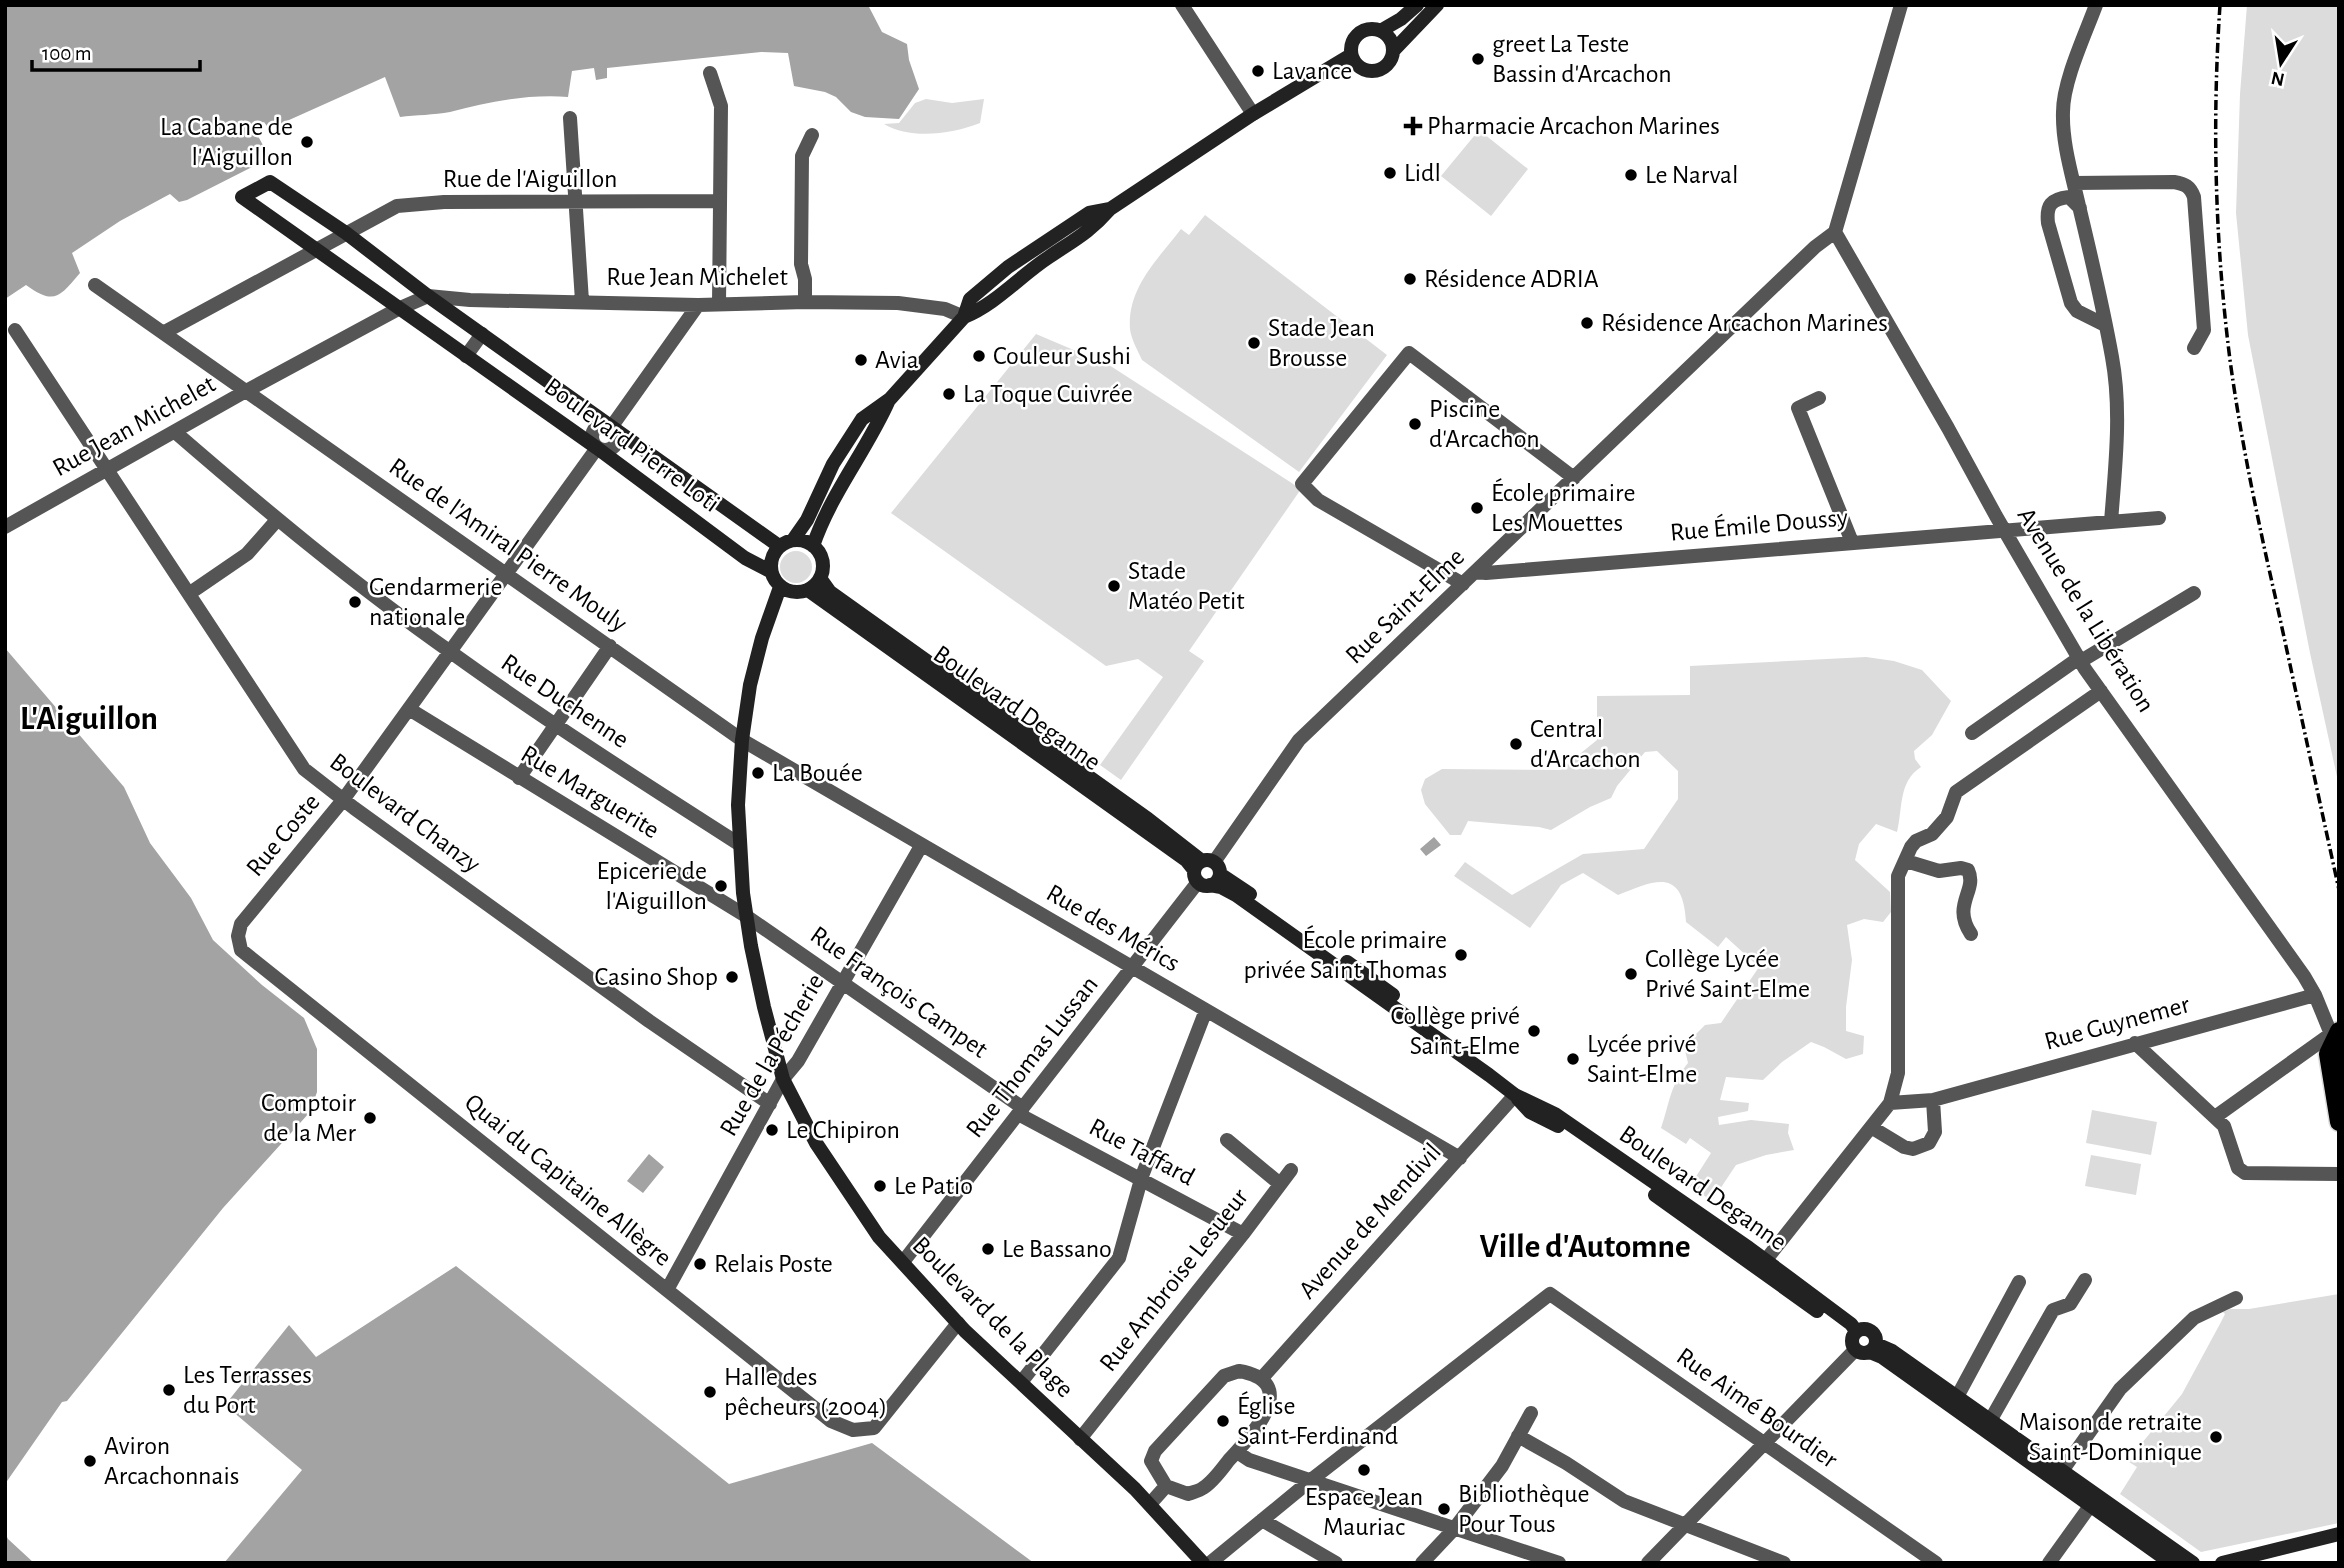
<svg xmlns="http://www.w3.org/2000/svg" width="2344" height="1568" font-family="'Alegreya Sans',sans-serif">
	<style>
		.green { fill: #dcdcdc }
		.water { fill: #a3a3a3 }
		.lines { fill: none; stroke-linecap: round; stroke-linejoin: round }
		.primary-casing { stroke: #dbdbdb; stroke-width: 21 }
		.street { stroke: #555; stroke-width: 14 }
		.secondary { stroke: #222; stroke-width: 14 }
		.primary { stroke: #000; stroke-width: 18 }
		.rail { stroke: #000; stroke-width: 3.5; stroke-dasharray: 10 3.5 2 3.5; stroke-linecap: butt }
		.poi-dot { fill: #000; stroke: #fff; stroke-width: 2.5 }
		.labels { text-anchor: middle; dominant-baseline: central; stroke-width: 5; stroke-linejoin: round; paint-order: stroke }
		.poi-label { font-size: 26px; fill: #000; stroke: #fff; text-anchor: start }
		.street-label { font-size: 26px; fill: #000; stroke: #fff }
		.district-label { font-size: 33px; font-weight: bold; fill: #000; stroke: #fff }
	</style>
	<rect width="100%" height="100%" fill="#fff"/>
	<path class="green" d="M2247 5H2339V786L2310 653 2248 335 2236 213 2240 94Z
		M926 99 952 103 984 99 980 123C952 134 911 140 884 124L899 123 915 103Z
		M1479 130 1528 169 1491 216 1441 176Z
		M1205 215 1387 355 1299 472 1142 360C1138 351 1131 339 1130 329 1127 288 1158 259 1181 229L1189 235Z
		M1036 334 1109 365 1301 489 1189 651 1204 661 1121 780 1100 765 1163 677 1138 659 1106 666 891 513Z
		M780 567a16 16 0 1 1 32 0a16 16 0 1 1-32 0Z
		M1866 657 1894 661 1922 670 1951 701 1932 735 1914 751 1915 759 1921 767C1898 782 1903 808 1897 832L1876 824 1859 844 1855 860 1890 892 1891 912 1883 922 1864 919 1847 925 1852 960 1846 1007V1031L1864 1036 1863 1054 1846 1059 1824 1047 1811 1042 1782 1062 1763 1080 1726 1077 1720 1100 1749 1103 1748 1111 1718 1117 1719 1125 1751 1120 1789 1124 1788 1133 1794 1150 1766 1155 1736 1165 1712 1201 1690 1186 1711 1153 1690 1138 1686 1144 1661 1128C1670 1102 1670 1085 1688 1063L1684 1046 1705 1025 1721 1023 1759 967 1726 937 1718 947 1686 922C1683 867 1655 880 1618 895L1583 873 1561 885 1530 928 1454 876 1465 862 1512 895 1583 854 1644 849 1678 799V771L1657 751 1645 752 1617 786 1611 798 1590 807 1551 830 1539 827 1468 821 1461 835H1450L1425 804 1421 790 1425 779 1442 769 1560 770 1597 740V696L1690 695V666Z
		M2092 1110 2157 1122 2151 1155 2086 1143Z
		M2091 1155 2141 1164 2136 1195 2085 1186Z
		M2339 1294V1523L2201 1552 2120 1494 2137 1467 2129 1462 2133 1454 2182 1394 2221 1322 2225 1314 2223 1312 2230 1309H2249Z"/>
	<path class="water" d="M5 5H868L882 32 907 44 909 60 919 89 899 119 865 117 851 112 836 97 825 92 794 86 788 53 761 52 607 68V78L596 80 594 68 572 71 568 97C527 94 488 102 450 112 434 115 416 115 400 117L385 77 269 129 264 122 253 127 270 158 187 200 179 202 170 194 120 221 72 253 80 273C59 298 54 305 26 285L5 299Z
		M5 648 124 787 150 843 191 898 213 940 262 985 304 1018 317 1049V1092L310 1112 223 1208 67 1401 62 1402 5 1484Z
		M1434 837 1441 845 1426 856 1420 849Z
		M649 1154 664 1167 643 1193 627 1181Z
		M456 1266 729 1484 872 1443 1034 1563H224L302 1470 225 1405 289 1325 316 1357Z
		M5 1533 8 1539 34 1563H5Z"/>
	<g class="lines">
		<g class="primary-casing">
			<path id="primary" d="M2339 1031 2328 1054 2339 1122"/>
		</g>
		<path class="street" d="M1182 5 1253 114
			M2096 5C2085 35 2063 81 2063 112 2062 143 2072 175 2079 206 2091 256 2103 307 2112 357 2122 411 2115 468 2111 522
			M710 73 721 106 719 304
			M570 118 582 301
			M2074 183 2174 182C2185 184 2190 186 2194 197L2204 330 2194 348
			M2080 208 2069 197C2051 199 2046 205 2048 223L2071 303 2077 311 2105 325
			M1835 232 1948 428 1996 516 2085 669 2304 976 2315 995 2331 1034 2336 1036
			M1835 232 1901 5
			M95 285 742 740 1460 1158
			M805 302V279L801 264 802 156 812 135
			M15 330 304 769 354 808 649 1021 770 1104
			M163 333 397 206 444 202 720 201
			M466 356 482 334
			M1819 398 1798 408 1852 542
			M592 437a13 13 0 1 1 26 0a13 13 0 1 1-26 0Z
			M612 426 698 305
			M175 432C264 509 355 585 452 653 545 720 642 782 739 844
			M597 448 343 800 241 924 238 936 241 950 831 1421 853 1430 874 1428 958 1323
			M5 527 246 391 398 309 428 296 470 300 698 305 805 302 898 303 945 309 964 317
			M1475 572 1486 573 2159 518
			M1463 584 1318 500 1302 484 1409 353 1574 478
			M190 593 247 554 277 520
			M2081 661 2194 593
			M409 709 746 916 1023 1108
			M1972 733 2079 658
			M519 778 610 646
			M1906 861 1939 871 1961 868 1968 870C1978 891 1951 904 1971 934
			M1214 862 1299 740 1815 247 1835 232
			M2135 1043 2224 1126 2238 1168 2245 1173 2339 1174
			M1890 1103 1933 1100 2315 995
			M1018 1114 1243 1234
			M2215 1117 2331 1034
			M1871 1127 1904 1147 1913 1149 1929 1143 1935 1132 1933 1100
			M1227 1140 1280 1184
			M1765 1261 1890 1103 1898 1073V876L1911 847 1916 841 1932 834 1947 817 1956 792 2101 691
			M903 1262 1198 882
			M667 1290 783 1079 798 1061 921 846
			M1239 1371C1303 1382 1251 1436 1229 1460 1222 1469 1213 1482 1203 1488 1199 1491 1193 1492 1188 1494L1166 1486 1151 1461 1155 1451 1224 1376Z
			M1261 1379 1515 1095
			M1022 1381 1119 1258 1142 1176 1206 1010
			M1957 1397 2019 1282
			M1990 1421 2053 1310 2070 1304 2085 1280
			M1518 1436 1566 1463 1624 1501 1784 1563
			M1080 1439 1243 1234 1291 1170
			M1237 1452 1249 1460 1294 1475 1559 1563
			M2062 1471 2120 1389 2194 1318 2236 1298
			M1150 1504 1166 1486
			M1262 1520 1336 1563
			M1210 1563 1311 1480 1550 1294 1936 1563
			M1422 1563 1454 1529 1502 1466 1531 1413
			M1648 1563 1855 1350
			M2049 1563 2090 1506"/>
		<path class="secondary" d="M1351 50a21 21 0 1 1 42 0a21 21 0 1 1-42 0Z
			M1382 30 1401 19 1417 5
			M1394 50 1437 5
			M964 317C996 304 1020 276 1049 257 1074 240 1090 232 1110 209L1253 114 1351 55
			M771 566a26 26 0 1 1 52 0a26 26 0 1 1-52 0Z
			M793 540 807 520 833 464 862 419 890 399 964 317 970 299 1008 267 1089 213 1110 209
			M813 546C831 493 867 450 889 400
			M770 571 745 558 597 448 242 197 270 182 346 233 428 296 779 546
			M820 578 830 592 1148 819 1202 861
			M780 587 762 638 750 685 742 740 738 805 743 893 751 946 764 1007 783 1079 816 1143 879 1237 965 1331 1135 1489 1203 1563
			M808 590 1186 860 1194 870
			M1194 873a13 13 0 1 1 26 0a13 13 0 1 1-26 0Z
			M1220 874 1250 894
			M1210 885 1221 887 1236 895 1489 1075 1515 1095 1555 1114 1749 1248 1851 1324 1856 1331
			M1347 962 1393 995
			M1518 1099 1530 1112 1558 1126
			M1655 1195 1817 1311
			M1852 1341a12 12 0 1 1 24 0a12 12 0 1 1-24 0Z
			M1876 1344 1892 1351 2193 1563
			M1870 1352 1882 1357 2171 1563
			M2222 1563 2339 1534"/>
		<use href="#primary" class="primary"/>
		<path class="rail" d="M2220 5C2212 124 2215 242 2230 360 2241 441 2258 521 2276 600 2297 697 2318 794 2339 890"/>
	</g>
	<g class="poi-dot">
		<circle cx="1478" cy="59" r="7"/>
		<circle cx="1258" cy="71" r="7"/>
		<path d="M1409.5 115.5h7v7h7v7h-7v7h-7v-7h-7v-7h7z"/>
		<circle cx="307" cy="142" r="7"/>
		<circle cx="1390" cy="173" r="7"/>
		<circle cx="1631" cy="175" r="7"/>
		<circle cx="1410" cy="279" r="7"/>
		<circle cx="1587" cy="323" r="7"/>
		<circle cx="1254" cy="343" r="7"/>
		<circle cx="979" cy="356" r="7"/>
		<circle cx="861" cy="360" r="7"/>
		<circle cx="949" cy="394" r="7"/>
		<circle cx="1415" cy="424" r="7"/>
		<circle cx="1477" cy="508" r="7"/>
		<circle cx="1114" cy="586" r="7"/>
		<circle cx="355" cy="602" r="7"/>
		<circle cx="1516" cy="744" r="7"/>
		<circle cx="758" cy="773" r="7"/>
		<circle cx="721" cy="886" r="7"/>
		<circle cx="1461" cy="955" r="7"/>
		<circle cx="1631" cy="974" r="7"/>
		<circle cx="732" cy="977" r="7"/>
		<circle cx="1534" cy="1031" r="7"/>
		<circle cx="1573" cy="1059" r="7"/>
		<circle cx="370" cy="1118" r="7"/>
		<circle cx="772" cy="1130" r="7"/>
		<circle cx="880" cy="1186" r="7"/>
		<circle cx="988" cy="1249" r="7"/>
		<circle cx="700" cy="1264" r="7"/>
		<circle cx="169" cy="1390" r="7"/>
		<circle cx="710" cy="1392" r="7"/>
		<circle cx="1223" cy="1421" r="7"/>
		<circle cx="2216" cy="1437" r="7"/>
		<circle cx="90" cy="1461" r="7"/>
		<circle cx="1364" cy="1470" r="7"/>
		<circle cx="1444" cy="1509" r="7"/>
	</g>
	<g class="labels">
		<g class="poi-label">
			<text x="1492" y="44">greet La Teste<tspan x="1492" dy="30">Bassin d'Arcachon</tspan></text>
			<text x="1272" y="71">Lavance</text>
			<text x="1427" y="126">Pharmacie Arcachon Marines</text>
			<text x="293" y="127" text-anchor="end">La Cabane de<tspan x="293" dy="30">l'Aiguillon</tspan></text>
			<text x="1404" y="173">Lidl</text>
			<text x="1645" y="175">Le Narval</text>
			<text x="1424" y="279">Résidence ADRIA</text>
			<text x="1601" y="323">Résidence Arcachon Marines</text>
			<text x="1268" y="328">Stade Jean<tspan x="1268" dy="30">Brousse</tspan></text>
			<text x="993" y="356">Couleur Sushi</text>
			<text x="875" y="360">Avia</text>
			<text x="963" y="394">La Toque Cuivrée</text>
			<text x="1429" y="409">Piscine<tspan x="1429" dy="30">d'Arcachon</tspan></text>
			<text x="1491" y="493">École primaire<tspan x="1491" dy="30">Les Mouettes</tspan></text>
			<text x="1128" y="571">Stade<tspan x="1128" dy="30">Matéo Petit</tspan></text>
			<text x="369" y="587">Gendarmerie<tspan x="369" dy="30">nationale</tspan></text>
			<text x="1530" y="729">Central<tspan x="1530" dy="30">d'Arcachon</tspan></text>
			<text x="772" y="773">La Bouée</text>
			<text x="707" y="871" text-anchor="end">Epicerie de<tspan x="707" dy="30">l'Aiguillon</tspan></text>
			<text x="1447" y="940" text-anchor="end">École primaire<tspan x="1447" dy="30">privée Saint Thomas</tspan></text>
			<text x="1645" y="959">Collège Lycée<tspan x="1645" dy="30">Privé Saint-Elme</tspan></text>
			<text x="718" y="977" text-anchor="end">Casino Shop</text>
			<text x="1520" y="1016" text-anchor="end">Collège privé<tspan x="1520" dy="30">Saint-Elme</tspan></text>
			<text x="1587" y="1044">Lycée privé<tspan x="1587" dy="30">Saint-Elme</tspan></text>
			<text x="356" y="1103" text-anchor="end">Comptoir<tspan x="356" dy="30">de la Mer</tspan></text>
			<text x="786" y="1130">Le Chipiron</text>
			<text x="894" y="1186">Le Patio</text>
			<text x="1002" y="1249">Le Bassano</text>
			<text x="714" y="1264">Relais Poste</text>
			<text x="183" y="1375">Les Terrasses<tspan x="183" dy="30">du Port</tspan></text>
			<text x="724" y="1377">Halle des<tspan x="724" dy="30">pêcheurs (2004)</tspan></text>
			<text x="1237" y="1406">Église<tspan x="1237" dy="30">Saint-Ferdinand</tspan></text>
			<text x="2202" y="1422" text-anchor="end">Maison de retraite<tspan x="2202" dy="30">Saint-Dominique</tspan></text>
			<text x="104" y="1446">Aviron<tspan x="104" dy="30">Arcachonnais</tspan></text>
			<text x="1458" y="1494">Bibliothèque<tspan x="1458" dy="30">Pour Tous</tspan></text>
			<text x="1364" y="1497" text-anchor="middle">Espace Jean<tspan x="1364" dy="30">Mauriac</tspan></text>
		</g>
		<g class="street-label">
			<text x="530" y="179">Rue de l'Aiguillon</text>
			<text x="697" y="277">Rue Jean Michelet</text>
			<text transform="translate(134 426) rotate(-29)">Rue Jean Michelet</text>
			<text transform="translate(632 445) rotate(36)">Boulevard Pierre Loti</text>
			<text transform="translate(1759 525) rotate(-5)">Rue Émile Doussy</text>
			<text transform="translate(508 545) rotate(35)">Rue de l'Amiral Pierre Mouly</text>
			<text transform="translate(1405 606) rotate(-44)">Rue Saint-Elme</text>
			<text transform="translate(2086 610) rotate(58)">Avenue de la Libération</text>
			<text transform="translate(565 701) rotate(34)">Rue Duchenne</text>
			<text transform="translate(1017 708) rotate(35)">Boulevard Deganne</text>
			<text transform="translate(590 792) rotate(31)">Rue Marguerite</text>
			<text transform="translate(405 813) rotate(37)">Boulevard Chanzy</text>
			<text transform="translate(283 835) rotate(-50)">Rue Coste</text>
			<text transform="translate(1113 928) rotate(30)">Rue des Mérics</text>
			<text transform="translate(899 992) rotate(35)">Rue François Campet</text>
			<text transform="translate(2117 1023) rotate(-15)">Rue Guynemer</text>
			<text transform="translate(772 1055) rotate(-60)">Rue de la Pécherie</text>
			<text transform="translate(1032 1057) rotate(-52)">Rue Thomas Lussan</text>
			<text transform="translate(1142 1152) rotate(28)">Rue Taffard</text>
			<text transform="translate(568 1180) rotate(39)">Quai du Capitaine Allègre</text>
			<text transform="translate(1703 1188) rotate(35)">Boulevard Deganne</text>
			<text transform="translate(1370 1221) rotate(-48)">Avenue de Mendivil</text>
			<text transform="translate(1174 1280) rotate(-52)">Rue Ambroise Lesueur</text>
			<text transform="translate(993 1317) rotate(45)">Boulevard de la Plage</text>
			<text transform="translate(1757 1408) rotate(35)">Rue Aimé Bourdier</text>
		</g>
		<g class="district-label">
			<text x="89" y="719">L'Aiguillon</text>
			<text x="1585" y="1247">Ville d'Automne</text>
		</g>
	</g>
	<rect width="2344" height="1568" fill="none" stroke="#000000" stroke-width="14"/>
	<g transform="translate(2281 63) rotate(192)" stroke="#ffffff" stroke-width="5" paint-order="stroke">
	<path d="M0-5L12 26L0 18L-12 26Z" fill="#000000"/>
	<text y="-10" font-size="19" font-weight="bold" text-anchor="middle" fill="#000000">N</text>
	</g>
	<path d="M32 60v10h168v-10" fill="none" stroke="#000000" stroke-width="3.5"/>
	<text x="42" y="60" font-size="21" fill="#000000" stroke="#ffffff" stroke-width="5" paint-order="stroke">100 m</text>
</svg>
